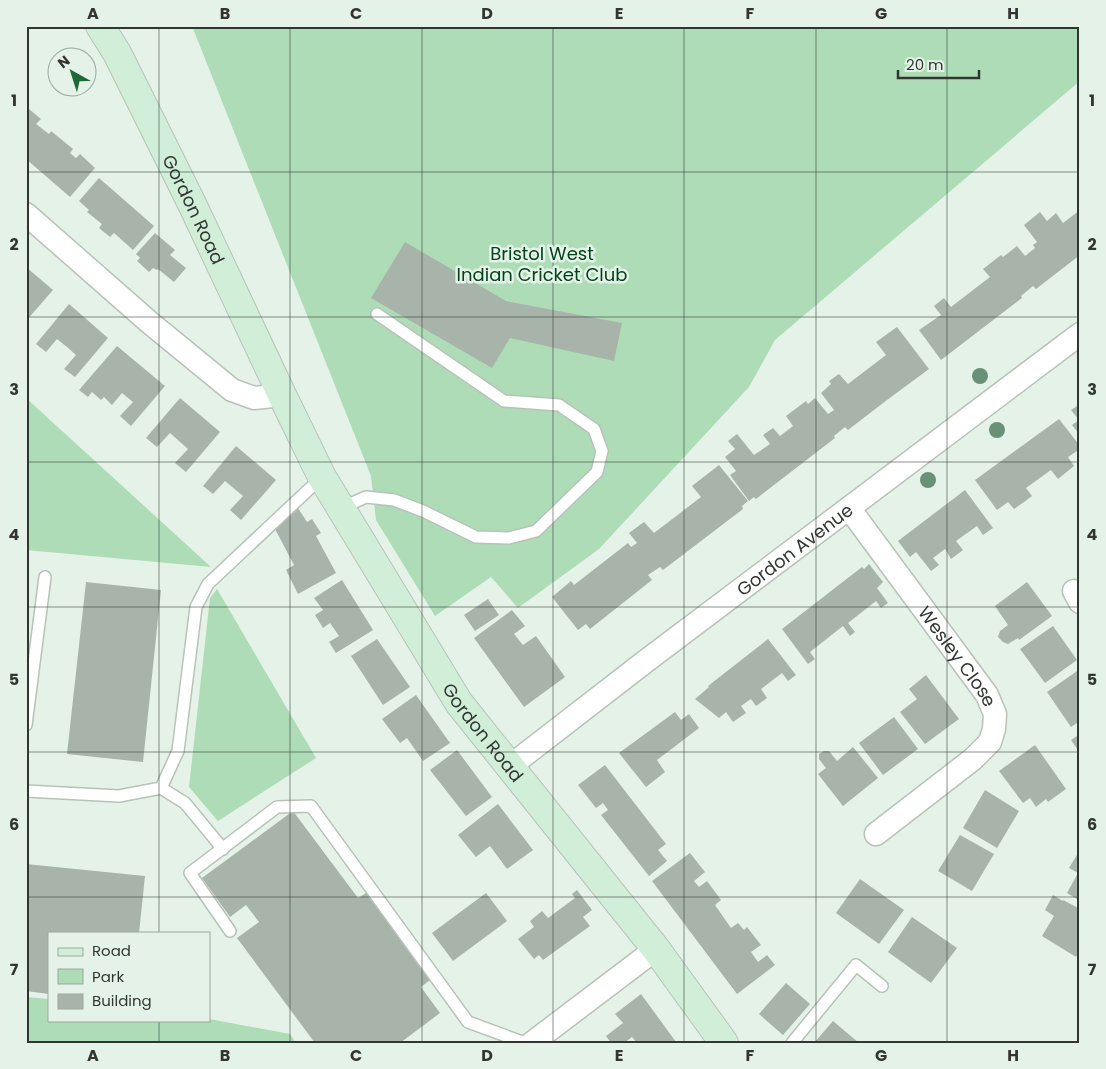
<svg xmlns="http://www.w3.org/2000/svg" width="1106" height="1069" font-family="Poppins,sans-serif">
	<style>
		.green { fill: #addcb6 }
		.building { fill: #a8b4aa }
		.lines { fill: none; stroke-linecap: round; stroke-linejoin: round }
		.service-casing { stroke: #b7c3b9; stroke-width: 14 }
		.minor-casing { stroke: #b7c3b9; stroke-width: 25 }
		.secondary-casing { stroke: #b7c3b9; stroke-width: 30 }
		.service { stroke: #fff; stroke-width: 11 }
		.minor { stroke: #fff; stroke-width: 22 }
		.secondary { stroke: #d1eed9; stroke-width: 28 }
		.tree { fill: #689177 }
		.grid { fill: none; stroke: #313632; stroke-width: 1; stroke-opacity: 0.55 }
		.labels { text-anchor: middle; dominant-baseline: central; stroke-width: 5; stroke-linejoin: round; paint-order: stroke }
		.street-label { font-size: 18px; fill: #313632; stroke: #e5f2e7 }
		.park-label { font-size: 18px; fill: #01421b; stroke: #e5f2e7 }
		.neatline { fill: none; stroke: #313632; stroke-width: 2 }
		.grid-label { font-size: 16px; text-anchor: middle; font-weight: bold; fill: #313632 }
	</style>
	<rect width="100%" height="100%" fill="#e5f2e7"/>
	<path class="green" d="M192 26H1080V81L775 340 749 387 599 549 518 608 491 577 435 616 376 520 371 476Z
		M26 398 211 567 26 550Z
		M217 589 316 758 218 821 189 787 210 598Z
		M26 997 49 999V1020L209 1019 290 1034 296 1043H26Z"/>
	<path class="building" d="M29 109 41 119 36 124 49 134 51 131 73 149 70 153 76 158 80 154 95 168 70 197 26 159V112Z
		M99 178 154 226 133 250 114 233 110 237 99 228 102 224 87 212 89 210 79 201Z
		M1080 210V255L1036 289 1033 286 1021 296 1022 298 941 360 919 330 941 315 934 306 944 298 951 307 960 300 990 277 983 269 1001 255 1003 257 1017 246 1025 256 1035 248 1033 245 1037 242 1024 225 1040 212 1047 221 1056 213 1063 223Z
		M155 233 175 250 170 255 186 268 174 282 158 269 157 270 153 268 149 272 137 261 140 258 136 254Z
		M405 242 506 301 622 323 614 361 510 338 492 368 371 298Z
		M26 267 53 290 26 321Z
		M69 304 108 338 75 377 64 369 76 355 67 347 57 339 46 352 36 344Z
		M897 327 929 369 887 400 848 430 845 427 834 436 835 438 756 499 754 497 749 501 730 475 736 471 725 457 735 449 728 441 737 434 754 455 770 444 763 435 773 428 780 436 793 426 786 416 806 401 808 404 815 398 828 414 834 410 821 393 831 384 829 381 839 374 848 384 886 355 876 342Z
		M117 346 165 386 131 426 120 416 133 402 122 393 112 405 104 397 101 400 92 392 88 397 79 390Z
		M180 398 220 432 186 472 175 463 188 449 170 433 157 447 146 438Z
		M1080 404V435L1072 425 1079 420 1071 410Z
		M1059 419 1080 446V449L1068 457 1074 466 1058 479 1051 470 1026 488 1032 496 1024 502 1014 509 1008 502 997 510 975 480Z
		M236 446 276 480 241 520 230 510 243 496 225 481 213 494 203 486Z
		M719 465 748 501 742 506 743 509 663 570 660 567 648 575 652 580 590 629 586 624 578 630 552 597 571 581 574 585 628 543 631 547 637 543 629 533 644 522 654 533 701 497 692 486Z
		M965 490 993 528 983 535 977 526 956 541 963 550 951 559 945 549 933 558 939 565 931 571 916 552 910 557 898 541Z
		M298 508 307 522 312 519 321 533 316 536 336 573 298 594 286 570 294 565 275 529Z
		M869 564 883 582 877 588 888 603 881 608 876 601 848 623 855 632 850 636 843 626 810 652 815 659 808 664 782 629 862 567 864 569Z
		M342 580 373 630 336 653 329 642 339 636 330 623 323 628 315 615 323 610 314 598Z
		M86 582 161 590 143 762 67 754Z
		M1027 582 1052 616 1019 640 1018 638 1008 644 1003 642 998 637 1000 631 1008 625 995 606Z
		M488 599 499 615 475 631 464 615Z
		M512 610 525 626 514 634 523 645 536 636 565 677 524 707 474 638Z
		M1053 626 1077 660 1045 683 1020 649Z
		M377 639 410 687 383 705 351 656Z
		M768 639 796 675 788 681 782 673 761 689 767 698 756 706 751 699 741 706 746 713 733 722 726 712 719 718 695 699 709 687 708 686Z
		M1080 669V721L1071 727 1047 692Z
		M926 675 959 719 925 744 900 712 917 699 909 689Z
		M416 695 450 743 423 761 407 738 400 743 382 719Z
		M675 712 681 720 689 714 699 728 657 760 665 772 646 787 619 753Z
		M894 717 918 749 883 775 859 743Z
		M1080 734V753L1071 740Z
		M1035 745 1066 789 1048 802 1046 799 1036 807 1030 798 1023 803 999 771Z
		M853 747 878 778 843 806 818 774 826 768 819 759V754L824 751H829L837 761Z
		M457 750 492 797 466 816 430 770Z
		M605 765 666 844 658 850 667 861 649 876 601 815 608 810 603 803 596 808 578 785Z
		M985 790 1019 811 997 848 963 828Z
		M498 804 533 850 507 869 490 846 476 857 458 835Z
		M293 811 358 898 366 893 430 980 421 987 440 1013 400 1043H315L237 938 259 922 246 905 230 917 202 878Z
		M960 835 994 854 972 891 938 871Z
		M1080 850V901L1067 893 1078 873 1069 868Z
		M690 853 705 872 694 881 699 887 707 881 721 900 715 905 731 928 738 923 744 930 747 927 761 945 751 952 758 962 767 955 775 965 737 994 652 881Z
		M26 864 145 876 139 933H49V994L26 991Z
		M860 879 904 910 879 944 836 913Z
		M577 890 592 910 583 917 590 926 543 960 539 955 534 959 518 939 534 927 530 921 542 911 548 918 575 898 572 894Z
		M486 893 507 921 453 961 432 933Z
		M1053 895 1063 901V900L1080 909V950L1076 957 1042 936 1054 916 1045 910Z
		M912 917 957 948 931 983 888 952Z
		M786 983 810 1004 783 1035 759 1014Z
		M641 994 676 1042 674 1043H637L632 1037 624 1043H611L606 1036 623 1023 615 1014Z
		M833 1021 859 1043H814Z"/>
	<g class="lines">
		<g class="service-casing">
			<path id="service" d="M341 508 366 497 394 500 423 511 476 537 509 538 536 531 597 472 602 451 594 429 559 405 504 401 377 314
				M26 725 45 577
				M161 788 178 751 196 607 208 584 322 477
				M26 791 119 796 161 788 185 803 223 849
				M230 931 190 873 277 807 311 806 468 1022 525 1043
				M792 1043 856 965 882 986"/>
		</g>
		<g class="minor-casing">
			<g id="minor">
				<path d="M26 214 149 322 232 390 254 398 282 395"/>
				<path id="s1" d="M849 508 987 695 995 714 994 729 990 742 973 759 876 834"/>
				<path d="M1074 591 1080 602"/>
				<path id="s2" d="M509 767 646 661 1080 334"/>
				<path d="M532 1043 656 949"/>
			</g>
		</g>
		<g class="secondary-casing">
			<g id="secondary">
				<path id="s3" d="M100 26 117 53 193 206 282 395 322 477 459 703 656 949 724 1043"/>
			</g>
		</g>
		<use href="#service" class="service"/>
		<use href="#minor" class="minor"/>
		<use href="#secondary" class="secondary"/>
	</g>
	<g class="tree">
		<circle cx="980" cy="376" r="8"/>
		<circle cx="997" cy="430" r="8"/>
		<circle cx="928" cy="480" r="8"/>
	</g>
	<path class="grid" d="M159 26V933M290 26V1043M422 26V1043M553 26V1043M684 26V1043M816 26V1043M947 26V1043M26 172H1080M26 317H1080M26 462H1080M26 607H1080M26 752H1080M26 897H1080M159 1020V1043"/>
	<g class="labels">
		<g class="street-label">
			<text stroke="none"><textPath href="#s3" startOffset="206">Gordon Road</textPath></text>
			<text stroke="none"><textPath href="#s2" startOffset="359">Gordon Avenue</textPath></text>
			<text stroke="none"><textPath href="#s1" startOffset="184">Wesley Close</textPath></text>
			<text stroke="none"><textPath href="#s3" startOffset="805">Gordon Road</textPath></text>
		</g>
		<g class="park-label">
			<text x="542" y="253">Bristol West<tspan x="542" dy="21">Indian Cricket Club</tspan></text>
		</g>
	</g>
	<rect width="1106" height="1069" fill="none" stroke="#e5f2e7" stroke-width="55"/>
	<rect x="48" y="932" width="162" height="90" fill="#e5f2e7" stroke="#9da79f"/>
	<rect x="58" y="948" width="25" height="8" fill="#d1eed9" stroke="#9da79f"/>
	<text x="92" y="956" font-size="15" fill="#313632">Road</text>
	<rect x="58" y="969" width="25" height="15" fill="#addcb6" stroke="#9da79f"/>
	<text x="92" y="982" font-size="15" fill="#313632">Park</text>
	<rect x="58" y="994" width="25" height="15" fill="#a8b4aa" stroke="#9da79f"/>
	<text x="92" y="1006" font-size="15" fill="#313632">Building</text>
	<g transform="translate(72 72) rotate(321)"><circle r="24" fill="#e5f2e7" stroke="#9da79f"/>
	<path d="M0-4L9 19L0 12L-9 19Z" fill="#1e6937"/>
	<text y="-8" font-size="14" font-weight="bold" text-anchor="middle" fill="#313632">N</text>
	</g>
	<path d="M898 70v8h81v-8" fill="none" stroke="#313632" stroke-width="2.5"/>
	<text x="906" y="70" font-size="15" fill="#313632" stroke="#e5f2e7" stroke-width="4" paint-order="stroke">20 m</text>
	<rect x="28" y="28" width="1050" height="1014" class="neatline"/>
	<g class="grid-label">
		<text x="93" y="19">A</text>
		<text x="225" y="19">B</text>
		<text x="356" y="19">C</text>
		<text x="487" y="19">D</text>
		<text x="619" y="19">E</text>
		<text x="750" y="19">F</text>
		<text x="881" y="19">G</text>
		<text x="1013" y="19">H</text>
		<text x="14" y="106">1</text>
		<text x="1092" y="106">1</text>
		<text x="14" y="250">2</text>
		<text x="1092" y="250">2</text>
		<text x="14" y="395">3</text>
		<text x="1092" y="395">3</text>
		<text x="14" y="540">4</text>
		<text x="1092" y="540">4</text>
		<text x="14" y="685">5</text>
		<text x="1092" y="685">5</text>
		<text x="14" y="830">6</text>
		<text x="1092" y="830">6</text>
		<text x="14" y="975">7</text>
		<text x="1092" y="975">7</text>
		<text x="93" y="1061">A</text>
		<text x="225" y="1061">B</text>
		<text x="356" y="1061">C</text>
		<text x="487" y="1061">D</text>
		<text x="619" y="1061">E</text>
		<text x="750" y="1061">F</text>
		<text x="881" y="1061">G</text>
		<text x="1013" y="1061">H</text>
	</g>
</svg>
